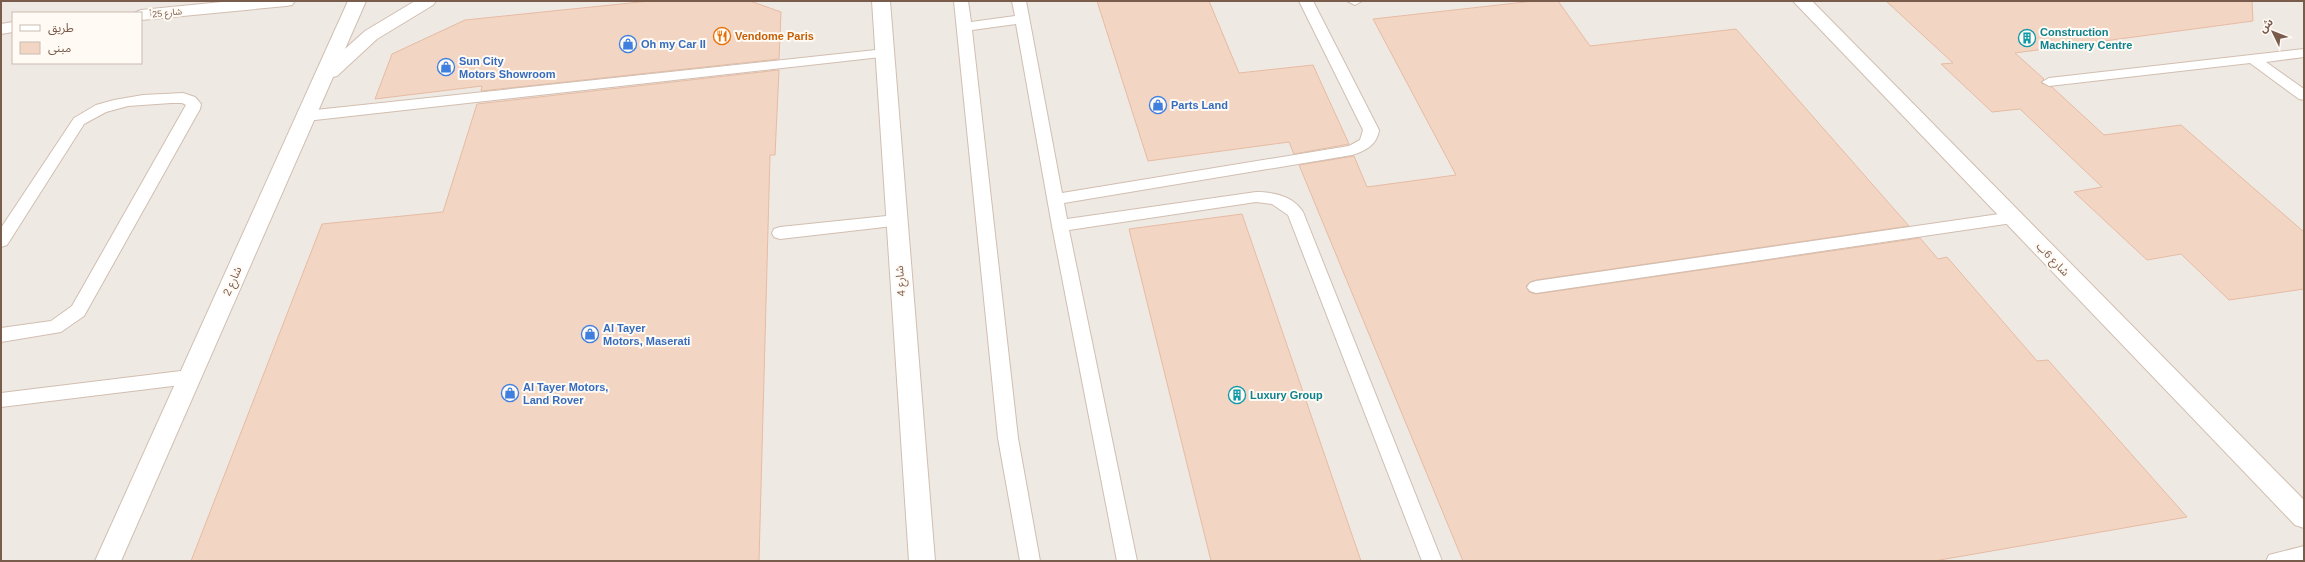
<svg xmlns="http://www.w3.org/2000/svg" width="2305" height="562" font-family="Arial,'Noto Sans Arabic',sans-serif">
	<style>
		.industrial { fill: #efe9e4; fill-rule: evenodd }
		.building { fill: #f3d5c3; stroke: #e6bba3 }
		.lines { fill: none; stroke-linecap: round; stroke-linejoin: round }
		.lane-casing { stroke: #d1beb0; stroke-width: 2 }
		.street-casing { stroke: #d1beb0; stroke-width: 2 }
		.lane { fill: #fff; fill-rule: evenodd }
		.street { fill: #fff; fill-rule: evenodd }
		.labels { text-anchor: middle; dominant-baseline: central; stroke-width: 4; stroke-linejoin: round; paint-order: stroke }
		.far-street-label { font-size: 9px; fill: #7a5c4d; stroke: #fffaf3 }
		.culture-label { font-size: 11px; font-weight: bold; fill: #0d838f; stroke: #fffaf3; text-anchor: start }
		.food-label { font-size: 11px; font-weight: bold; fill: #c56008; stroke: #fffaf3; text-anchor: start }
		.shop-label { font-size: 11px; font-weight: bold; fill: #366cbe; stroke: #fffaf3; text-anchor: start }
		.street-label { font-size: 11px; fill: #7a5c4d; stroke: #fffaf3 }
	</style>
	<rect width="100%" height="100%" fill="#fdf6ec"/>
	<path class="industrial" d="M1 1H2304V561H1ZM13 13H141V63H13Z"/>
	<path class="building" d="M650 1H750L781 12 779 59 481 91 482 86 375 99 392 54 465 20Z
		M1097 1H1209L1239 73 1313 65 1349 144 1294 154 1289 142 1148 161Z
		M1534 1H1558L1590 46 1736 29 1909 226 1536 280 1530 282 1526 286 1529 292 1536 294 1920 238 1938 259 1947 257 2037 361 2048 360 2187 517 1934 561H1463L1299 165 1354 156 1367 187 1456 175 1373 19Z
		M1886 1H2252L2253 21 2015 53 2044 79 2041 83 2052 87 2104 135 2181 125 2304 232V289L2229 300 2181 254 2147 260 2074 192 2102 187 2020 109 1992 112 1941 64 1953 63Z
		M779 70 775 155H770L759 561H191L322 224 443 212 477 104Z
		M1242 214 1361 561H1211L1129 229Z"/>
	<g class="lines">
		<g class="lane-casing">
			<path id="lane" d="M954 1H968L971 22 1015 16 1012 1H1026L1062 193 1349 146 1360 140 1363 130 1299 1H1313L1379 130C1377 145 1365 151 1352 155L1064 203 1067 219 1256 192C1273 192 1293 196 1303 212L1442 561H1422L1288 215 1272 204 1256 202 1069 230 1137 561H1117L1052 226 1016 24 972 30 1018 438 1040 561H1020L998 438Z
				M1347 1H1362L1355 5Z
				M885 49 890 50 892 53 890 56 306 121 301 119 299 116 301 113 306 111Z
				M2304 49V57L2266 62 2304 89V100L2299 99 2250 63 2049 86 2042 82 2049 78Z
				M183 93 195 97 201 104 200 109 84 316 61 332 1 342V328L51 321 72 306 186 105 182 103H171L128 106 106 112 84 124 7 245 1 247V228L74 118 96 105 114 100 143 95Z
				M2013 212 2019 214 2021 218 2019 222 1536 293 1530 291 1527 287 1530 283 1536 281Z
				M896 215 902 217 904 221 902 225 780 239 774 237 772 233 774 229 780 227Z
				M189 370 195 372 198 377 195 382 189 384 1 407V393Z
				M2304 546V561H2266L2269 555Z"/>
		</g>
		<g class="street-casing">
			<path id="street" d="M232 1H295L292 5 286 6 141 20V13H134L141 10Z
				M348 1H366L345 49 365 31 415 1H436L433 5 377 39 337 76 333 77 121 561H95Z
				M872 1H890L935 561H909Z
				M1793 1H1812L2304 500V528L2295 525Z
				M13 22V32L1 34V24Z"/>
		</g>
		<use href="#lane" class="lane"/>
		<use href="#street" class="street"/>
	</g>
	<defs>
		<g id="restaurant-ring" transform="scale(0.9)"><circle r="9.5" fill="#fffaf3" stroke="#e8710a" stroke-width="1.5"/><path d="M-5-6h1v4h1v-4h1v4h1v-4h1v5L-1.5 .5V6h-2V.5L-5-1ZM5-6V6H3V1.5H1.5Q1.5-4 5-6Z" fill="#e8710a"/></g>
		<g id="building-ring" transform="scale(0.9)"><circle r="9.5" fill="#fffaf3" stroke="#0f9aa8" stroke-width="1.5"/><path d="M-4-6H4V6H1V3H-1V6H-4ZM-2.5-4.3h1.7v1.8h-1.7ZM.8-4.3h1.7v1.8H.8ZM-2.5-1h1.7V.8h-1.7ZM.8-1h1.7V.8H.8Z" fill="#0f9aa8"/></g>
		<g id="shop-ring" transform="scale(0.9)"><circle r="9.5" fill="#fffaf3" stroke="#3f7fe0" stroke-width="1.5"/><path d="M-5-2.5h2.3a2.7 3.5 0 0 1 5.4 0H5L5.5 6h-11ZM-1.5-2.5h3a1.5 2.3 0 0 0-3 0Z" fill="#3f7fe0"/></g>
	</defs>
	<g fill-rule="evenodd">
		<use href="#restaurant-ring" x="722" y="36"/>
		<use href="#building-ring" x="2027" y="38"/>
		<use href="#shop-ring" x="628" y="44"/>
		<use href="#shop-ring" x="446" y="67"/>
		<use href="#shop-ring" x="1158" y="105"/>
		<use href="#shop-ring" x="590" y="334"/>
		<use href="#shop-ring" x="510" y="393"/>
		<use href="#building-ring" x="1237" y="395"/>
	</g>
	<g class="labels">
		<g class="far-street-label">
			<text transform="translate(166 13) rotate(-6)">شارع 25أ</text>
		</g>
		<g class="culture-label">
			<text x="2040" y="32">Construction<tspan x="2040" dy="13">Machinery Centre</tspan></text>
			<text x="1250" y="395">Luxury Group</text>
		</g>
		<g class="food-label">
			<text x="735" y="36">Vendome Paris</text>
		</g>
		<g class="shop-label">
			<text x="641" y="44">Oh my Car II</text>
			<text x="459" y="61">Sun City<tspan x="459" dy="13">Motors Showroom</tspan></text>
			<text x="1171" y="105">Parts Land</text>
			<text x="603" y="328">Al Tayer<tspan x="603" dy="13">Motors, Maserati</tspan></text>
			<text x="523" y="387">Al Tayer Motors,<tspan x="523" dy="13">Land Rover</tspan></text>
		</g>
		<g class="street-label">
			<text transform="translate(2053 259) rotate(46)">شارع 6ب</text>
			<text transform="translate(232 281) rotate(-66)">شارع 2</text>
			<text transform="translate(900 281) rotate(-94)">شارع 4</text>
		</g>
	</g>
	<rect width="2305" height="562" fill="none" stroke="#7a5c4d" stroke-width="4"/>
	<rect x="12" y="12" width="130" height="52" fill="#fffaf3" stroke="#cabbb1"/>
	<rect x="20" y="25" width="20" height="6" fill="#ffffff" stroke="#cabbb1"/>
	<text x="48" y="32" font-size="12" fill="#7a5c4d">طريق</text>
	<rect x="20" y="42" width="20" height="12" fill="#f3d5c3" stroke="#cabbb1"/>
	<text x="48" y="52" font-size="12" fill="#7a5c4d">مبنى</text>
	<g transform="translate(2273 32) rotate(313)" stroke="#fffaf3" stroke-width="3" paint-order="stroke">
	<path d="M0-3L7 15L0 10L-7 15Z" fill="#7a5c4d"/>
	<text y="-6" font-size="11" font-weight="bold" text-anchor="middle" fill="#7a5c4d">ش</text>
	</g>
</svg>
